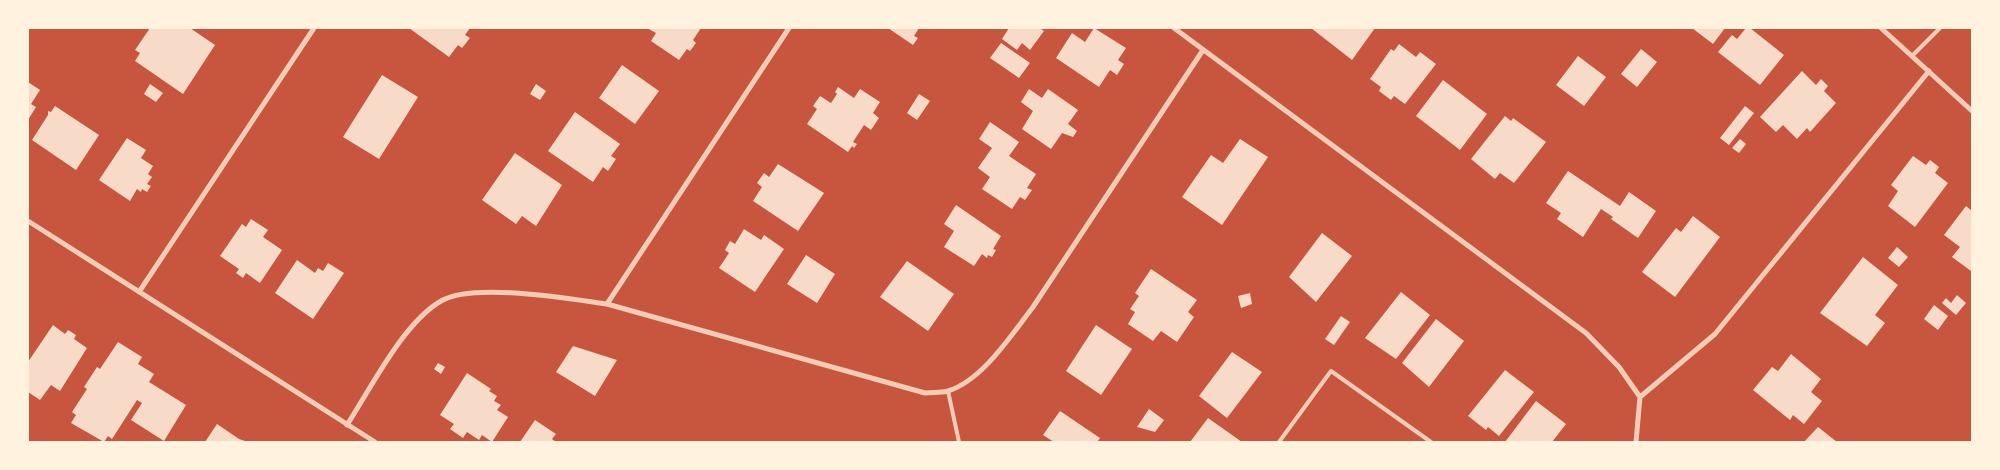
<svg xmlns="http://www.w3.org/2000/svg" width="2000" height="470" font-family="'DejaVu Sans',sans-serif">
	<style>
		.building { fill: #f7dbc8 }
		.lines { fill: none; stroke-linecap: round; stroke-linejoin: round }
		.service { stroke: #f1ccb7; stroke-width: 4 }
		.minor { stroke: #f1ccb7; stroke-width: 5 }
	</style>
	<rect width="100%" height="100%" fill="#c8553d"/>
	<path class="building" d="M150 28H190L215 45 183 94 135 61 140 53 135 50Z
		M409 28H470L465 35 470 38 462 48 458 45 449 57Z
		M647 28H701L693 40 696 43 690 51 687 49 679 60 651 41 656 33Z
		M888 28H919L914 36 918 38 913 45Z
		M1009 28H1040L1044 31 1030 50 1022 43 1017 50 1002 39Z
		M1094 28 1126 48 1118 60 1124 64 1117 75 1110 70 1099 87 1056 58 1072 33 1085 42Z
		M1311 28H1375L1352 60Z
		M1692 28H1725L1713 44Z
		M1746 28H1750L1784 55 1760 85 1718 52 1732 35 1737 39Z
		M1001 43 1030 63 1019 78 990 58Z
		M1399 44 1416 57 1420 52 1436 64 1405 104 1394 96 1391 100 1379 91 1381 87 1370 79 1391 49 1394 51Z
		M1641 49 1657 62 1637 87 1621 74Z
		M1578 56 1606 77 1584 106 1556 85Z
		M622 65 659 91 635 124 599 98Z
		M1802 71 1816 85 1821 79 1828 86 1824 91 1836 103 1810 132 1807 128 1797 139 1783 125 1776 132 1760 117Z
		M382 75 418 97 379 159 343 137Z
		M1443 80 1487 114 1460 150 1416 116Z
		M28 82 40 90 31 104 36 107 28 120Z
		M150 84 163 93 156 102 144 94Z
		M536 84 546 91 540 100 530 94Z
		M838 87 854 98 860 89 880 102 873 113 879 118 871 130 864 125 853 142 857 144 854 148 852 146 848 152 807 124 817 109 813 106 820 96 831 103 837 94 835 92Z
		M1029 89 1042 98 1048 89 1078 110 1068 124 1077 131 1073 137 1062 133 1051 149 1022 129 1033 111 1021 102Z
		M919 94 930 101 917 120 907 113Z
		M55 106 99 135 76 170 32 140 48 115V111L51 112Z
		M1745 106 1754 113 1729 145 1720 138Z
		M575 112 620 144 611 156 616 159 608 171 603 167 593 182 548 151Z
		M1505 116 1511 121 1513 118 1546 142 1514 183 1500 173 1495 179 1471 159Z
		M990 122 1019 142 1009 156 1036 174 1027 188 1032 190 1025 200 1020 197 1012 209 982 189 990 177 978 168 992 148 979 139Z
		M127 138 146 150 141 158 153 166 148 174 152 177 147 184 151 186 147 192 142 189 141 192 137 189 130 201 99 180Z
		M1240 139 1268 157 1222 225 1182 197 1211 155 1223 163Z
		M1740 139 1746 144 1739 153 1732 148Z
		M515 153 562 185 536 226 522 216 516 224 482 200Z
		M1913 156 1926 165 1930 160 1939 167 1935 173 1948 183 1915 227 1888 206 1898 191 1891 185Z
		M778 164 824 193 798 231 753 201 762 187 757 183 764 173 769 177Z
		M1568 171 1620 206 1629 192 1656 211 1638 238 1611 219 1613 217 1601 209 1583 237 1557 219 1561 213 1546 203Z
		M956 205 1001 236 993 249 996 250 992 257 988 255 987 258 982 254 974 266 944 247 954 231 944 224Z
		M1966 206 1972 211 1971 271 1952 257 1960 247 1944 235Z
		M1693 216 1720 237 1675 297 1642 272 1676 228 1681 232Z
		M251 219 268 230 263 237 282 250 260 283 246 273 243 278 236 273 239 269 220 256 242 224 246 227Z
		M744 229 761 240 764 235 784 249 755 292 719 268 729 253 725 250 730 241 735 244Z
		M1322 233 1352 256 1316 302 1289 277Z
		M1897 247 1908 257 1899 267 1888 258Z
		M806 255 835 274 817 303 787 284Z
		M1863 257 1898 285 1875 315 1885 323 1867 346 1820 313Z
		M297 260 315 273 318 268 323 271 328 263 344 273 313 319 275 293Z
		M907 261 954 294 928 331 880 297Z
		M1151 269 1197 300 1188 312 1194 317 1177 342 1161 331 1153 341 1128 324 1135 312 1130 309 1139 296 1135 293Z
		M1401 292 1430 315 1396 359 1365 338Z
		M1250 293 1252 304 1241 308 1238 296Z
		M1957 295 1966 303 1956 315 1942 303 1946 298 1951 303Z
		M1934 305 1948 316 1938 330 1924 319Z
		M1341 316 1350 322 1334 345 1325 339Z
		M1436 319 1464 341 1429 387 1402 363Z
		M53 325 65 334 68 330 76 335 74 339 87 348 60 391 51 385 40 400 28 392V362Z
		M1096 325 1132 349 1101 395 1066 371Z
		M118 342 142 357 138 364 154 374 149 382 186 405 164 441 131 420 142 403 137 400 112 439 108 436 104 442 71 423 76 415 72 412 87 389 84 387 97 367 100 369Z
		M573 346 617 360 595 396 556 372Z
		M1232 352 1262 372 1227 418 1199 396Z
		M1791 354 1821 379 1811 392 1822 401 1804 424 1793 415 1790 420 1753 390 1772 367 1778 371Z
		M438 363 445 367 441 374 434 369Z
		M1505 370 1534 392 1499 436 1488 427 1486 430 1468 416Z
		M467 373 491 389 489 391 497 396 494 401 501 405 497 410 508 417 492 442 482 435 479 440 467 432 463 438 450 429 454 424 440 415Z
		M1536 401 1566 424 1552 442H1505Z
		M1149 409 1164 420 1155 432 1137 427Z
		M1060 411 1100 438 1097 442H1054L1043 435Z
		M1208 418 1242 442H1190Z
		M535 420 556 434 552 439 556 442H520Z
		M217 424 239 439 248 442H205Z
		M1818 427 1837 442H1804Z"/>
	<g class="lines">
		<path class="service" d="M1912 56 1940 28
			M948 391 959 442
			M1279 442 1331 371 1431 442"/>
		<path class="minor" d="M1174 28 1586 333 1619 367 1640 397 1636 442
			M1881 28 1972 111
			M28 221 375 442
			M139 292 314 28
			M607 304 789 28
			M1640 397 1715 334 1929 71
			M347 425C371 388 403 323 441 301 473 282 570 299 607 304L925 393C932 392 941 393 948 391 983 380 1012 334 1033 307L1203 50"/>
	</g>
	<rect width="2000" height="470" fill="none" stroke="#fff3e0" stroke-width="58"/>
</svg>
